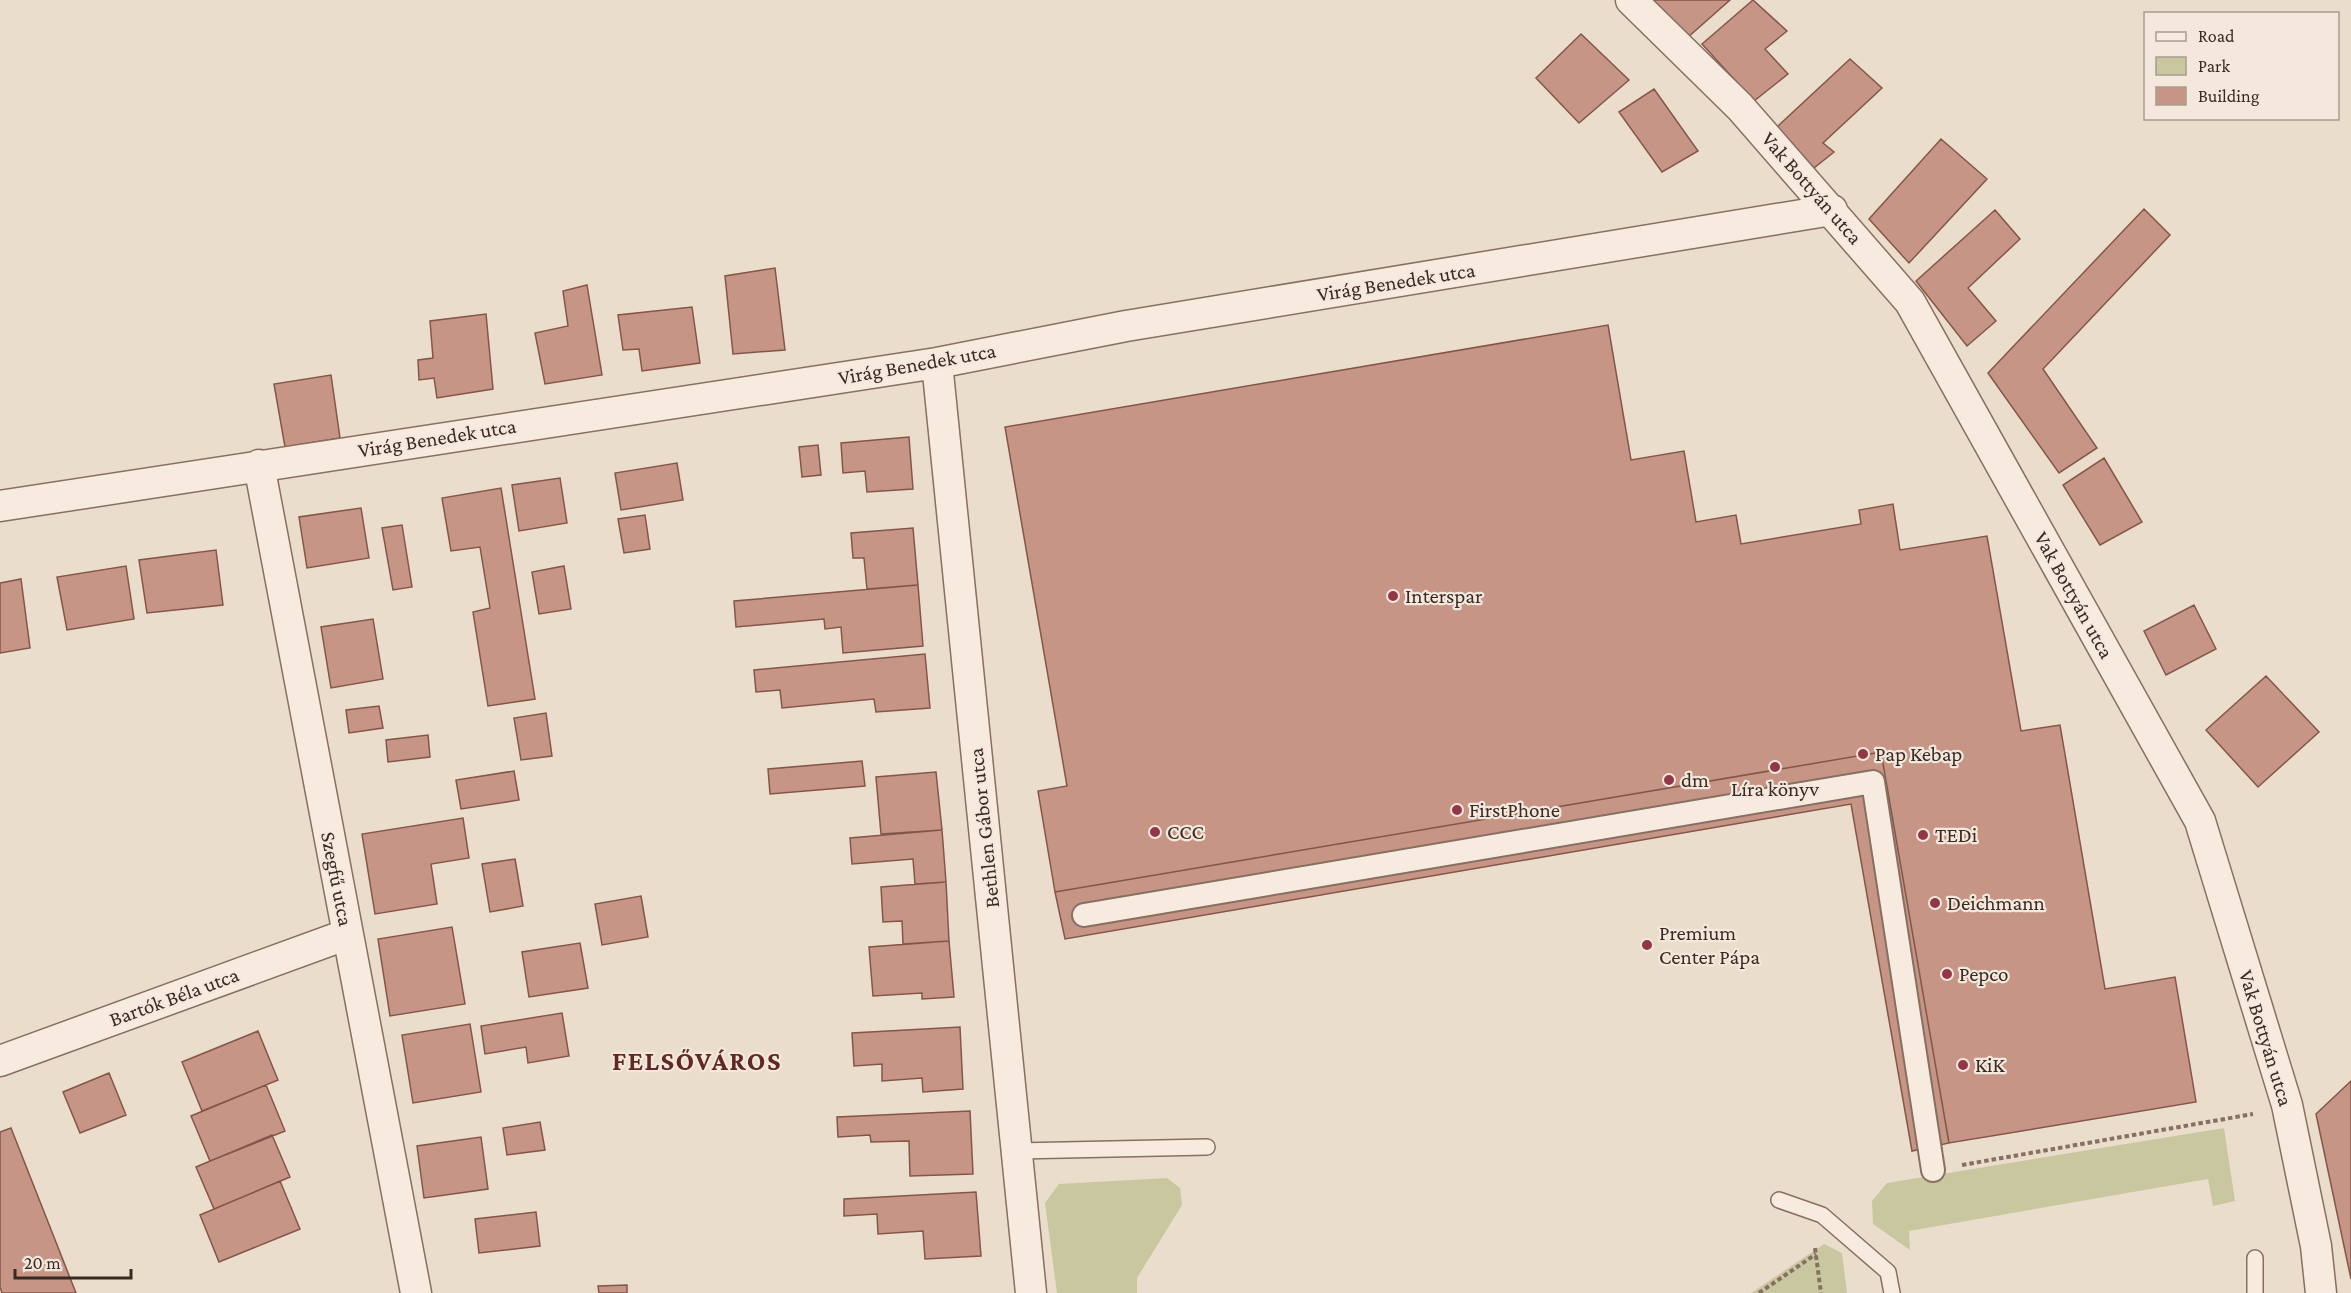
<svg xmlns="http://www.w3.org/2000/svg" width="2351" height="1293" font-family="'Crimson Pro',serif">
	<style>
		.green { fill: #c9c7a0 }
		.building { fill: #c69586; stroke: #845649; stroke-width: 1.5 }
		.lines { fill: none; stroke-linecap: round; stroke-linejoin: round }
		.service-casing { stroke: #876f61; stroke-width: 18 }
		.pedestrian-casing { stroke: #876f61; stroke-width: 26 }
		.minor-casing { stroke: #876f61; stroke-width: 33 }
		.path { stroke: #876f61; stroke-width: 4; stroke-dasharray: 4.5 3; stroke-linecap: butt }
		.service { stroke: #f7ebdf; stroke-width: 15 }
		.pedestrian { stroke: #f7ebdf; stroke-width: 22 }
		.minor { stroke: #f7ebdf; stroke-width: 30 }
		.poi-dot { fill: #913747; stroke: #f3e8db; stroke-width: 2 }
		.labels { text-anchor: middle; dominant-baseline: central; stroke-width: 4.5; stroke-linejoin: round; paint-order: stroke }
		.street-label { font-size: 21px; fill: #392a23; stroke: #f3e8db }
		.poi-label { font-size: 21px; fill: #392a23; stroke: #f3e8db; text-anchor: start }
		.district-label { font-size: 27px; font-weight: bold; letter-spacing: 1.5px; fill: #622826; stroke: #f3e8db }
	</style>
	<rect width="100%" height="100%" fill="#ebddcc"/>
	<path class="green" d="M2224 1128 2235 1201 2213 1206 2208 1179 1909 1231 1910 1250 1873 1224 1872 1201 1887 1183Z
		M1167 1178 1180 1188 1182 1205 1137 1278V1293H1057L1045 1203 1059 1184Z
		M1824 1244 1842 1253 1847 1293H1751Z"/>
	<path class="building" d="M1651 0H1730L1687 38Z
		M1753 0 1787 31 1765 49 1788 74 1754 101 1702 44Z
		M1581 34 1629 80 1579 123 1536 78Z
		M1850 59 1882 88 1823 143 1834 152 1814 168 1777 127Z
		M1654 89 1698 151 1662 172 1619 112Z
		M1941 139 1987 179 1909 263 1869 219Z
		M2144 209 2170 235 2043 369 2097 448 2059 473 1988 373Z
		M1995 210 2020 239 1968 288 1996 321 1967 346 1916 281Z
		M775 268 785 350 733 354 725 276Z
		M587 285 602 375 545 384 535 333 568 326 563 291Z
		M692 307 700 363 642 371 639 349 623 350 618 315Z
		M486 314 493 389 437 398 434 378 419 380 418 360 433 358 430 321Z
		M1608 325 1631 460 1684 451 1696 522 1736 515 1741 544 1861 524 1859 510 1893 504 1900 550 1987 536 2021 731 2060 725 2105 989 2175 977 2196 1102 1949 1143 1881 752 1055 892 1038 791 1067 786 1005 427Z
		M331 375 340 438 285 447 274 384Z
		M909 437 913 489 867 492 865 471 843 473 841 443Z
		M818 445 821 475 802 477 799 447Z
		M2104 458 2142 522 2100 545 2063 485Z
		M677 463 683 500 621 510 615 473Z
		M560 478 567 523 519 531 512 485Z
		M501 488 535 699 488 706 473 612 490 608 480 547 451 551 442 498Z
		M361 508 369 558 307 568 299 517Z
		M645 515 650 549 624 553 618 519Z
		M402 525 412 587 393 590 382 528Z
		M913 528 918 585 867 589 864 558H853L851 533Z
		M216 550 223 605 147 613 139 560Z
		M126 566 134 619 67 630 57 577Z
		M564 566 571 609 539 614 532 572Z
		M21 579 30 648 0 653V583Z
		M918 585 923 646 843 653 841 627 825 629 824 619 736 627 734 601Z
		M2194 605 2216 649 2166 675 2144 631Z
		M373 619 383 679 331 688 321 627Z
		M925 654 930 708 876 712 874 699 782 708 780 690 756 692 754 670Z
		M2266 676 2319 732 2258 787 2206 730Z
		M379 706 383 728 349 733 346 710Z
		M546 713 552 756 521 760 514 718Z
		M428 735 430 757 388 762 386 740Z
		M1881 752 1949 1143 1912 1151 1851 804 1065 939 1055 892Z
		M862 761 865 786 770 794 768 769Z
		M514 771 519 800 461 809 456 780Z
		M936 772 942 830 881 834 876 777Z
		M463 818 469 858 431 864 437 904 375 914 362 834Z
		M942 830 946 882 915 884 913 859 852 864 850 838Z
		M515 859 523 906 490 912 482 864Z
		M946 882 949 941 903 944 902 921 883 922 881 887Z
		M641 896 648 937 602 945 595 904Z
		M452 927 465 1004 390 1016 378 939Z
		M949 941 954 997 922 999V993L873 996 869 947Z
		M580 943 588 988 529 997 522 952Z
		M562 1013 569 1056 528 1063 526 1047 485 1054 481 1026Z
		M470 1024 481 1092 413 1103 402 1035Z
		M960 1027 963 1089 923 1092 922 1078 882 1081V1064L854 1066 852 1033Z
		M258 1031 278 1080 202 1111 182 1062Z
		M109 1073 126 1115 80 1133 63 1092Z
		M2351 1081V1279L2316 1114Z
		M266 1085 285 1131 210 1161 191 1116Z
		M970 1111 973 1174 910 1176 909 1141 871 1142 870 1135 838 1137 837 1117Z
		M540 1122 545 1150 507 1155 503 1128Z
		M11 1128 76 1293H2L0 1287V1132Z
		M272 1135 290 1177 214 1209 196 1167Z
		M481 1137 488 1189 424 1198 417 1146Z
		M280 1181 300 1229 219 1262 200 1215Z
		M976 1192 981 1256 925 1259 923 1231 878 1234 877 1214 844 1216V1199Z
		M536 1212 540 1246 479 1253 475 1219Z
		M627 1285V1293H599L598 1286Z"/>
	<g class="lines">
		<g class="service-casing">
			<path id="service" d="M1017 1151 1207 1147
				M1779 1200 1822 1215 1888 1272 1892 1293
				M2255 1258V1293"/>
		</g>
		<g class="pedestrian-casing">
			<path id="pedestrian" d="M1084 915 1873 782 1933 1170"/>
		</g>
		<g class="minor-casing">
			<path id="minor" d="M1631 0 1740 107 1910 302 2200 821 2287 1105 2316 1246 2321 1293
				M937 363 1031 1293
				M259 465 416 1293
				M0 506 937 363 1126 326 1832 210
				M0 1061 348 934"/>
		</g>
		<path class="path" d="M1962 1165 2253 1114
			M1815 1248 1821 1293
			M1759 1293 1816 1254"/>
		<use href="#service" class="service"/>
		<use href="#pedestrian" class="pedestrian"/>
		<use href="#minor" class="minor"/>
	</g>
	<g class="poi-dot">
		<circle cx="1393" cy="596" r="6"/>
		<circle cx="1863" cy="754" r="6"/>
		<circle cx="1775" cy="767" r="6"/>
		<circle cx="1669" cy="780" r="6"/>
		<circle cx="1457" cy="810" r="6"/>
		<circle cx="1155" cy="832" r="6"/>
		<circle cx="1923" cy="835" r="6"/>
		<circle cx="1935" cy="903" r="6"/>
		<circle cx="1647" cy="945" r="6"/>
		<circle cx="1947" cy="974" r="6"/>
		<circle cx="1963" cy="1065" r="6"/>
	</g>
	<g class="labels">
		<g class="street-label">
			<text transform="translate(1812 188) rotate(49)">Vak Bottyán utca</text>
			<text transform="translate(1396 282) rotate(-9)">Virág Benedek utca</text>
			<text transform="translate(917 364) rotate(-10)">Virág Benedek utca</text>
			<text transform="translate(437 438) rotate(-9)">Virág Benedek utca</text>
			<text transform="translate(2074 595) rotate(61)">Vak Bottyán utca</text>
			<text transform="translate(984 828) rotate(-96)">Bethlen Gábor utca</text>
			<text transform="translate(337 879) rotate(79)">Szegfű utca</text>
			<text transform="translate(174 997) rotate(-20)">Bartók Béla utca</text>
			<text transform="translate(2266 1038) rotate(73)">Vak Bottyán utca</text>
		</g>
		<g class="poi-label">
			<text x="1405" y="596">Interspar</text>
			<text x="1875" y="754">Pap Kebap</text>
			<text x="1681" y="780">dm</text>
			<text x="1775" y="789" text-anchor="middle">Líra könyv</text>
			<text x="1469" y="810">FirstPhone</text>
			<text x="1167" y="832">CCC</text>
			<text x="1935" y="835">TEDi</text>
			<text x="1947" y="903">Deichmann</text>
			<text x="1659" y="933">Premium<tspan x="1659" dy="24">Center Pápa</tspan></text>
			<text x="1959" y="974">Pepco</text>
			<text x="1975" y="1065">KiK</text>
		</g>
		<g class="district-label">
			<text x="697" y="1061">FELSŐVÁROS</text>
		</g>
	</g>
	<rect x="2144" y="12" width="195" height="108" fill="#f3e8db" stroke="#a99c91" stroke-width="1.5"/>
	<rect x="2156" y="32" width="30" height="9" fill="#f7ebdf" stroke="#a99c91" stroke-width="1.5"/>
	<text x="2198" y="42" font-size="18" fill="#392a23">Road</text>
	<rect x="2156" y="57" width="30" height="18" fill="#c9c7a0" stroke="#a99c91" stroke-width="1.5"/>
	<text x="2198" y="72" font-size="18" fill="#392a23">Park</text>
	<rect x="2156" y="87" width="30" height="18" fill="#c69586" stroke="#a99c91" stroke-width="1.5"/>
	<text x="2198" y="102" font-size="18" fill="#392a23">Building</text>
	<path d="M15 1269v9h116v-9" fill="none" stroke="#392a23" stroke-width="3"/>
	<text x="24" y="1269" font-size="18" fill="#392a23" stroke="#f3e8db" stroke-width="4.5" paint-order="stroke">20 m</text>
</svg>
